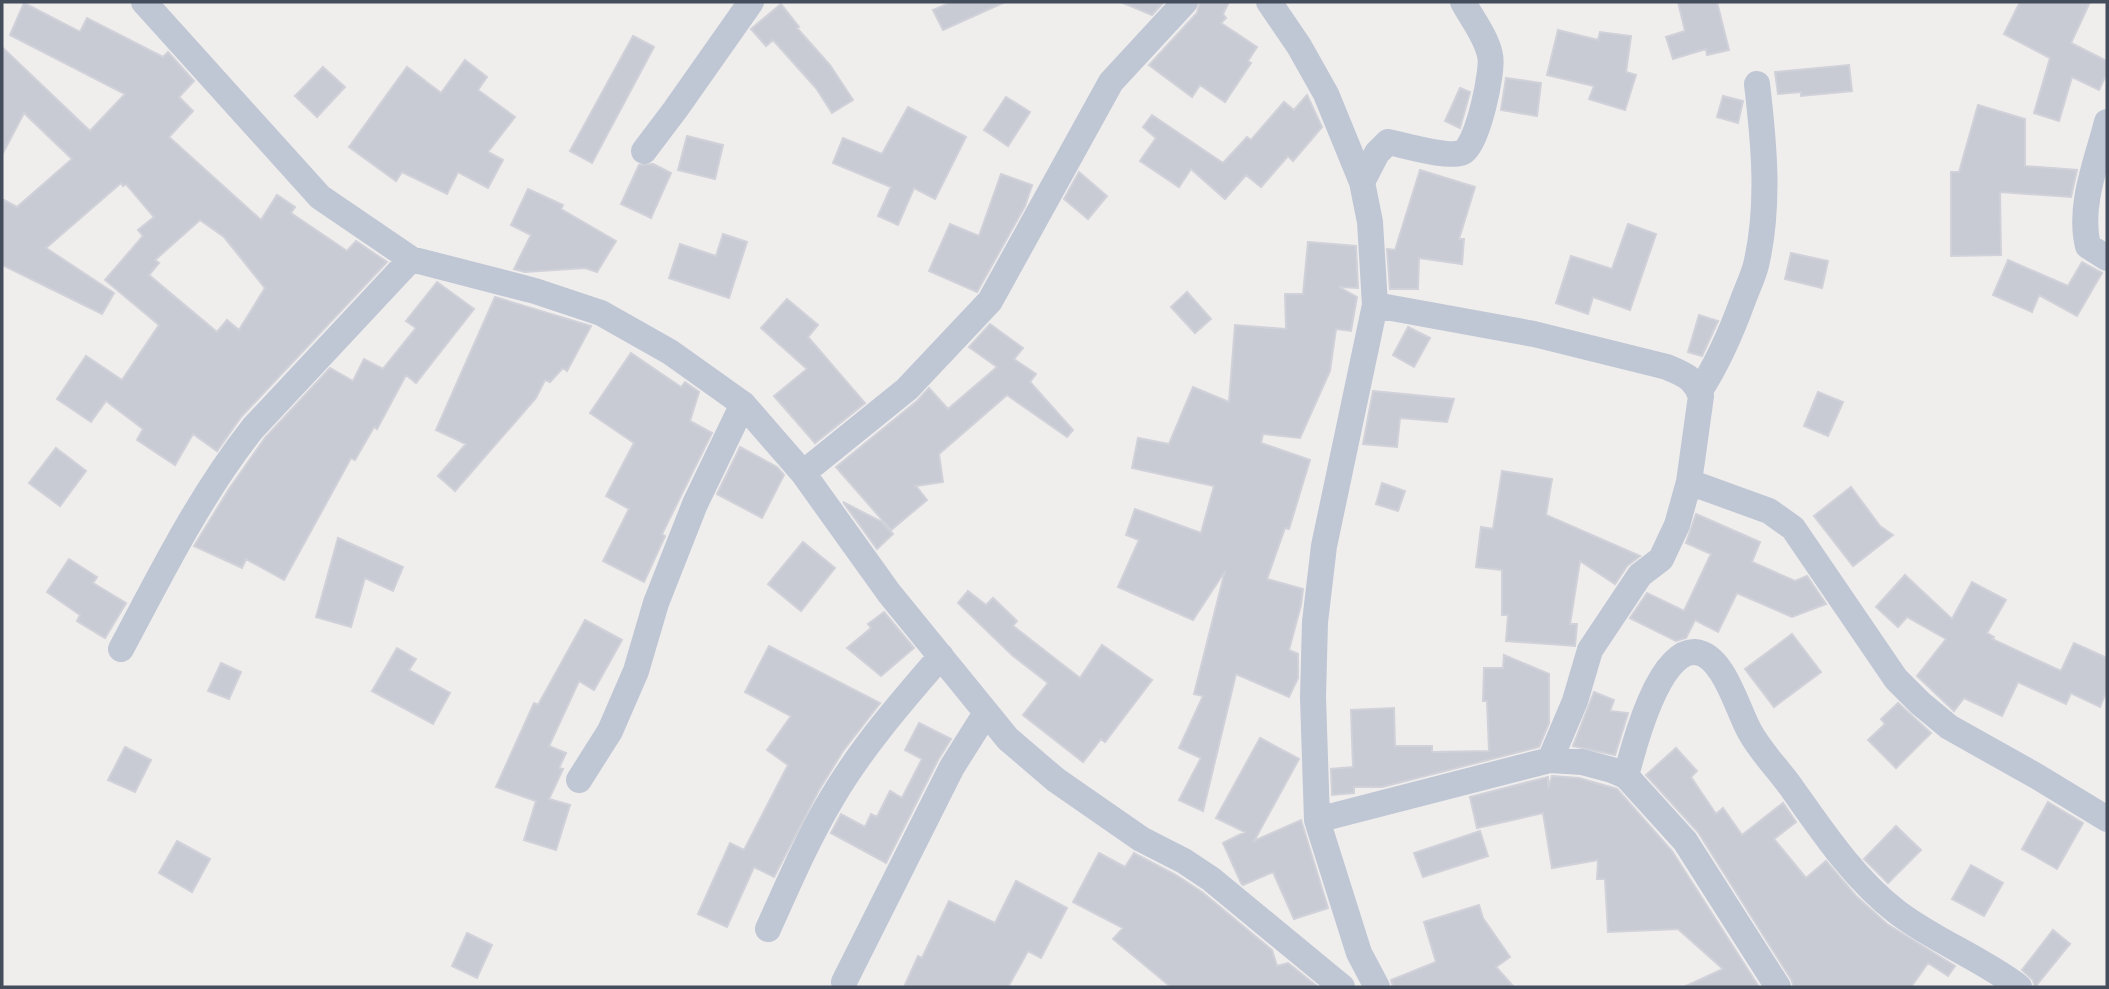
<svg xmlns="http://www.w3.org/2000/svg" width="2109" height="989" font-family="Overpass,sans-serif">
	<style>
		.building { fill: #c8cbd3; stroke: #d0d1d9; stroke-width: 2; fill-rule: evenodd }
		.lines { fill: none; stroke-linecap: round; stroke-linejoin: round }
		.street { stroke: #bfc6d4; stroke-width: 26 }
	</style>
	<rect width="100%" height="100%" fill="#f0eded"/>
	<path class="building" d="M952 2H1005L943 30 933 10Z
		M1121 2H1164L1152 15Z
		M1200 2H1229L1223 14 1226 18 1221 23 1257 47 1248 61 1251 63 1225 102 1200 85 1192 97 1149 65 1197 13Z
		M1678 2H1717L1729 50 1707 55 1706 49 1673 59 1666 37 1685 31Z
		M2020 2H2090L2071 43 2107 61V73L2099 90 2072 77 2059 121 2034 113 2050 58 2004 34Z
		M24 3 80 32 87 18 163 57 168 52 194 81 179 97 193 111 169 137 261 220 277 195 295 207 291 213 347 251 356 241 387 262 241 417 217 451 193 434 175 465 137 440 143 429 106 401 91 422 57 399 86 356 122 380 159 325 105 280 143 236 138 230 154 217 126 184 123 186 121 183 46 248 114 293 102 314 2 265V199L17 207 72 159 24 113 2 155V47L90 131 125 94 10 35ZM200 220 224 237 265 288 239 330 227 320 217 332 149 275 159 263 155 260Z
		M781 4 799 27 797 28 830 65 853 100 832 113 816 88 773 40 766 46 751 29Z
		M1558 30 1598 40 1600 32 1631 36 1626 72 1636 75 1625 110 1589 99 1594 86 1547 75Z
		M633 36 654 47 592 163 570 151Z
		M465 60 487 77 478 90 515 117 488 152 503 160 488 188 458 172 447 194 402 172 396 181 349 147 407 67 441 93Z
		M1849 65 1852 91 1801 96V92L1778 94 1775 72Z
		M323 67 345 87 317 117 295 96Z
		M1506 78 1541 83 1537 116 1501 110Z
		M1460 88 1470 92 1460 128 1445 121Z
		M1307 95 1322 127 1293 161 1288 156 1261 187 1246 175 1225 199 1191 169 1179 187 1140 161 1156 138 1143 127 1152 115 1223 163 1247 137 1251 140 1284 102 1294 110Z
		M1723 96 1743 101 1738 123 1717 117Z
		M1006 97 1030 112 1008 146 984 130Z
		M1978 105 2025 119V166L2077 170 2071 197 2000 192 2001 255 1951 256V172H1959Z
		M908 107 966 137 935 199 914 188 898 225 878 216 891 187 833 163 843 138 882 154Z
		M687 136 723 145 715 179 678 170Z
		M653 164 671 173 651 218 621 204 639 165Z
		M1420 170 1475 187 1459 239H1464L1462 264 1419 258 1418 289H1390L1387 249 1395 250Z
		M1079 172 1107 196 1088 219 1064 199Z
		M1001 174 1032 185 1025 206 977 292 929 271 950 224 979 236Z
		M528 189 563 205 561 209 616 241 597 272 585 268 525 272 514 269 531 235 511 225Z
		M1628 224 1656 234 1630 310 1593 297 1588 314 1556 303 1571 256 1612 269Z
		M723 234 747 242 729 298 669 278 680 244 716 256Z
		M1308 242 1356 246 1358 288 1339 287 1357 297 1351 331 1336 329 1330 371 1300 438 1263 434 1261 443 1310 460 1289 529 1285 528 1267 579 1303 589 1301 605 1289 650 1298 654V678L1289 697 1236 674 1203 811 1179 800 1201 758 1179 748 1203 696 1194 694 1225 571 1193 620 1118 587 1139 540 1126 535 1135 509 1201 533 1214 486 1132 468 1138 438 1169 444 1193 387 1229 402 1235 325 1286 329 1285 294H1303Z
		M1791 253 1828 261 1822 288 1785 279Z
		M2008 260 2068 286 2082 262 2102 273 2077 316 2039 295 2032 312 1993 295Z
		M437 282 474 309 416 383 406 375 377 429 374 427 355 460 351 458 284 580 246 559 242 568 194 546 229 489 265 438 330 368 353 381 364 359 383 369 416 328 406 321Z
		M1187 292 1211 319 1195 333 1171 307Z
		M495 297 591 326 567 371 563 368 550 382 545 380 536 398 455 491 438 476 466 444 436 430Z
		M787 299 818 325 808 337 865 403 815 443 774 396 807 369 761 328Z
		M1699 315 1718 321 1702 356 1688 352Z
		M990 324 1023 348 1014 359 1036 374 1030 382 1073 430 1067 437 1007 395 939 454 943 482 916 486 927 500 891 530 836 467 917 401 929 388 948 409 997 367 969 347Z
		M1408 327 1430 338 1414 367 1393 355Z
		M631 353 681 387 685 382 699 392 690 421 712 433 662 534 665 536 644 582 603 561 629 509 606 496 634 443 590 413Z
		M1373 391 1454 399 1447 422 1400 418 1397 447 1363 444Z
		M1818 392 1843 402 1828 436 1804 426Z
		M740 447 777 467 784 475 762 518 717 494Z
		M56 448 86 471 60 506 29 483Z
		M1502 471 1552 479 1546 515 1640 556 1627 566 1615 584 1580 561 1570 624H1577L1575 646 1506 641 1508 615H1502V570L1476 567 1481 527 1493 529Z
		M1382 483 1405 491 1398 511 1376 504Z
		M1851 487 1880 526 1893 535 1853 566 1814 516Z
		M843 502 882 522 893 534 877 549Z
		M1696 514 1760 542 1752 562 1795 581 1807 576 1826 604 1792 617 1737 593 1718 632 1695 620 1686 638 1676 641 1630 618 1647 593 1684 611 1711 554 1686 543Z
		M338 538 403 567 393 591 365 578 351 627 316 617Z
		M803 542 835 568 801 611 768 584Z
		M69 559 97 577 93 583 126 603 105 638 77 621 80 615 47 592Z
		M1905 575 1952 619 1972 582 2006 600 1987 633 1994 637 1992 639 2061 671 2074 643 2107 658V690L2100 707 2071 693 2066 704 2018 682 2002 716 1964 698 1954 711 1917 676 1946 639 1907 617 1898 627 1876 607Z
		M968 591 986 605 993 598 1017 621 1013 626 1080 678 1102 645 1152 680 1105 742 1101 739 1083 762 1023 715 1048 683 1012 655 958 603Z
		M884 612 914 648 881 676 847 648 871 628 868 624Z
		M585 620 622 640 594 690 579 681 549 746 566 753 559 768 563 769 549 799 570 805 556 850 524 840 536 801 496 787 534 703 538 705Z
		M1792 634 1821 672 1774 707 1745 669Z
		M769 646 880 703 843 751 819 790 774 877 754 867 727 927 698 914 730 843 744 850 788 765 767 750 791 716 745 692Z
		M397 648 416 659 409 670 450 693 433 724 372 691Z
		M1504 655 1549 674V723L1539 747 1382 787H1354V793L1332 795 1331 769 1353 767 1351 710 1394 708 1395 746H1432V752L1489 751 1487 701H1483L1484 668H1503Z
		M221 663 241 672 229 699 208 691Z
		M1594 692 1614 700 1610 711 1628 713 1615 755 1573 746Z
		M1898 703 1931 733 1896 768 1868 740 1885 724 1881 719Z
		M919 723 951 739 938 760 886 863 831 833 841 814 865 827 871 814 877 817 890 791 902 798 922 759 905 750Z
		M1260 738 1299 759 1254 841 1301 820 1328 908 1294 919 1273 872 1243 885 1241 883 1223 843 1245 832 1216 818Z
		M125 747 151 760 135 792 108 780Z
		M1676 748 1697 771 1691 777 1716 814 1723 808 1742 835 1783 803 1796 822 1774 839 1806 878 1826 861 1856 896 1887 924 1955 966 1948 976 1928 963 1911 987H1794L1791 979 1698 832 1646 775Z
		M1552 776 1579 778 1617 789 1672 851 1759 987H1684L1723 969 1678 929 1608 932 1605 879H1597L1598 860 1552 868 1543 813 1477 828 1470 797 1548 777V788Z
		M2048 802 2083 823 2057 869 2022 849Z
		M1896 826 1921 850 1888 883 1864 859Z
		M1480 831 1488 856 1423 877 1414 853Z
		M177 841 210 859 192 892 159 873Z
		M1099 853 1125 867 1134 853 1176 875 1202 892 1272 950 1277 966 1288 963 1318 987H1171L1113 939 1123 928 1073 902Z
		M1971 865 2003 883 1984 916 1952 899Z
		M1016 881 1067 908 1041 958 1028 951 1008 987H904L918 956 922 958 949 901 995 923Z
		M1479 905 1483 918 1510 957 1496 967 1514 987H1393L1391 980 1436 962 1424 922Z
		M2053 930 2070 944 2035 987 2033 980 2022 970Z
		M467 933 492 945 477 978 452 966Z"/>
	<g class="lines">
		<path class="street" d="M144 2 320 197 411 259 535 291 601 313 670 352 743 404 803 473 889 593 1008 739 1056 780 1141 839 1184 861 1211 879 1342 987
			M1269 2 1299 46 1326 94 1362 182 1370 222 1375 305 1324 546 1315 622 1313 697 1317 820 1359 953 1377 987
			M2107 122C2097 161 2078 206 2088 246L2107 258
			M644 151 675 110 751 2
			M1362 182 1377 153 1388 142C1404 145 1450 159 1463 152 1477 146 1494 70 1490 55 1486 36 1472 19 1463 2
			M1375 305 1534 334 1667 367C1684 374 1694 378 1701 396L1689 482 1677 525 1661 559 1640 575 1590 650 1575 701 1550 760
			M1699 392C1718 363 1731 333 1743 300 1747 289 1753 277 1756 265 1770 206 1764 143 1757 84
			M803 473 907 389 990 301 1111 82 1185 2
			M1689 482 1769 511 1793 528 1896 679 1920 703 1949 727 2038 777 2107 819
			M121 649C161 574 200 495 253 428L411 259
			M1626 776C1633 749 1658 650 1695 652 1724 654 1738 712 1750 732 1761 752 1778 769 1791 787 1822 831 1854 879 1897 912 1935 941 1981 958 2019 987
			M579 780 610 731 636 671 656 603 695 504 743 404
			M1317 820 1550 760 1582 762 1612 770 1626 776 1685 841 1778 987
			M768 929C788 885 807 840 832 798 862 747 902 701 941 656
			M844 982 952 767 986 713"/>
	</g>
	<rect width="2109" height="989" fill="none" stroke="#444d5c" stroke-width="7"/>
</svg>
